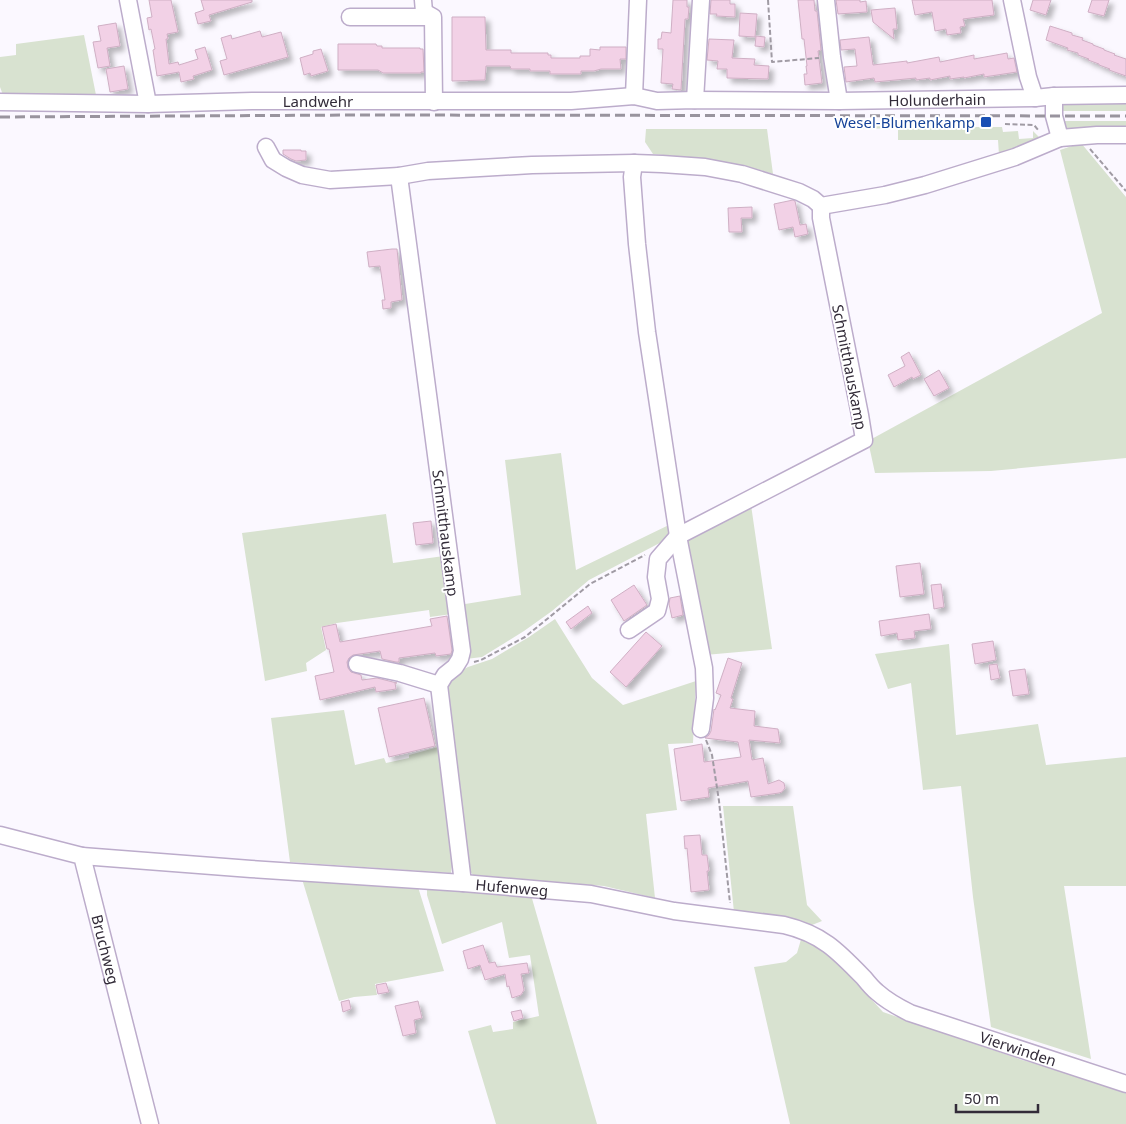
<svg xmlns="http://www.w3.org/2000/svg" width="1126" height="1124" font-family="'Noto Sans',sans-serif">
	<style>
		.green { fill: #d8e2d0 }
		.building { fill: #f2d1e6; stroke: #cfafc4; filter: url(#shadow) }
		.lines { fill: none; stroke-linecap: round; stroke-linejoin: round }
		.minor-casing { stroke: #bcaccb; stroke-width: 19 }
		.path { stroke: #a09ba4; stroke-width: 2; stroke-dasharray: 5 2.5; stroke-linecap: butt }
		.minor { stroke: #fff; stroke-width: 16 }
		.rail { stroke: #99949e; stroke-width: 3; stroke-dasharray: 10 5; stroke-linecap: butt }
		.transit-dot { fill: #1a4fb4; stroke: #fff; stroke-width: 2 }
		.labels { text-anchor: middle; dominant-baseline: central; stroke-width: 4; stroke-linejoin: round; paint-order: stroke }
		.street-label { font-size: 15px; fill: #322b38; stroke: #fff }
		.transit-label { font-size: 15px; fill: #164399; stroke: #fff; text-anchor: end }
	</style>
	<defs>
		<filter id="shadow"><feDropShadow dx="4.5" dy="4.5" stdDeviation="2.5" flood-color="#0004"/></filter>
	</defs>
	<rect width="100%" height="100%" fill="#fbf8ff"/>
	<path class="green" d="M84 35 97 100 3 95 0 87V57L16 55V44Z
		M1063 102 1126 103V111H1059L1061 105Z
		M1061 121H1126V130L1070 133 1065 129Z
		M857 122H971L972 127H1002L1003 132 1018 131 1019 139 1033 138V131L1044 142 999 155 998 140H898V128L856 129Z
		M646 129H767L773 174C734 161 693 158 653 154L645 142Z
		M1081 143 1126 197V458L991 471 875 473 868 441 1102 313 1060 150Z
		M561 453 576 570 673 523 675 535 589 580 552 611 524 631 482 657 466 659 459 605 521 595 505 460Z
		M751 505 772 649 705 655 684 540Z
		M386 514 393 563 444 556 452 614 430 617 429 610 337 623 321 627 326 650 306 663 307 671 265 681 242 533Z
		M555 619 592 678 623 705 696 681 693 743 668 744 677 810 646 814 655 898 604 886 473 875 466 866 443 694 447 678 468 667 492 659 529 637Z
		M949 644 956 735 1038 724 1046 765 1126 757V886H1064L1091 1059 991 1027 973 897 961 786 923 790 911 683 888 689 875 654Z
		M344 710 355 765 384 758 386 763 409 758V755L442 746 455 843 451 873 290 862 271 718Z
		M723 806H793L807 905 822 921 812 925 789 920 734 912Z
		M302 879 418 887 444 971 375 984 377 995 354 997 339 1001Z
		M427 887 531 895 597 1124H496L468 1031 491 1025 493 1032 513 1029V1022L539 1016 530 955 509 958 502 922 442 944 427 895Z
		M802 936 816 939 883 1012 1022 1060 1126 1089V1124H790L754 967 786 962 797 953Z"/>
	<path class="building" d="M149 0H171L178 32 167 34 168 39H166L169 64 178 62 179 65 198 59 195 50 205 47 212 70 193 76 194 79 181 82 179 72 157 76 153 50 155 49 151 29 149 30 147 18 152 17Z
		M201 0H252V2L209 15 211 21 198 24 195 13 204 10Z
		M673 0H687V7H689L688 19H685L681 90 672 89 673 84 661 83 663 49H658V39H661L662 32 671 33Z
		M711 0H730V4H735V17L716 16 717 14H710Z
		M798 0H814L815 11H817L821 50 818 51 822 83 805 85 804 74H807L806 66H807L804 39H802Z
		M836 0H860V2L866 1 867 12 838 14Z
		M912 0H992L994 15 963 19 965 26 960 27 961 33 947 35 946 29 935 31 932 12 915 15Z
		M1033 0H1051L1046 15 1030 10Z
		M1092 0H1109L1104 16 1088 12Z
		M895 8 897 29H893L894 39 873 22 871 10Z
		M740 13 757 14 755 37 739 36Z
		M452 17H485L486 50H511V53H548V55H551V58H580V56H590V49L600 50V47H626V59H620L621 69H601L594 71H581V74H550V71H530V69H511L510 66H486L485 80 452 81Z
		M116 23 120 46 107 48 110 66 98 68 93 42 101 41 98 26Z
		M1050 26 1072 33V35L1083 38 1082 40 1093 44V45L1104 49V50L1115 54 1114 55 1126 59V76L1109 70 1110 69 1099 65V64L1088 60 1089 59 1078 55V53L1067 50 1068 48 1046 40Z
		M260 31 262 37 281 32 288 57 224 75 220 61 227 59 221 38 231 35 232 39Z
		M756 36 765 37 764 47 755 46Z
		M869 37 873 65 907 61V63L939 57 940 62 974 55V59L1007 53 1008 59 1014 58 1017 72 984 77V74L964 78V77L950 79V76L930 80V78L916 80V78L875 82 874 78 846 82 844 67 857 66 855 49 841 50 840 40Z
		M709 39 734 40 732 58 755 59 754 65 769 66 768 79 727 78V69H717L718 61 707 60Z
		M338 44H376L377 46H382V48H420V49H423L424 72H421V73H383L378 70H338Z
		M321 49 328 71 311 76 310 73 304 75 300 58 313 54V51Z
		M124 66 128 89 110 92 106 69Z
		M283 150H301V151H306V160L296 161 291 159 283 154Z
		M793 200 795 201 800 225 806 224 808 234 795 237 793 227 779 230 774 204Z
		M752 207V218H741L742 232H729L728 208Z
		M392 249H397L402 300 391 302V308L383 309 382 300H385L380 266 369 267 367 252Z
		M909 352 921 375 913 379 912 377 894 387 888 375 905 366 901 357Z
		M939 370 949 388 934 396 924 379Z
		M431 521 433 543 416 545 413 523Z
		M920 563 924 594 900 597 896 566Z
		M941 584 944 607 934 609 931 585Z
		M634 585 647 605 624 621 611 600Z
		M680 596 683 615 672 618 669 604 670 598Z
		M588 606 592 613 571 629 566 622Z
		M929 614 931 629 914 631 915 638 898 640 897 633 881 636 879 621Z
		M447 616 452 650 451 654 436 656 435 653 399 658V662H396L382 659 380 651 353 655 349 658 347 662 348 668 351 672 361 675 362 680 377 678 397 683H395L396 689 376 692 375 687 320 700 315 676 334 672 329 649H327L322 627 336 624 340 642 432 626 430 619Z
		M646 632 662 646 626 687 610 672Z
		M993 641 996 660 975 664 972 644Z
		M728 658 742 663 731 698 733 699 730 708 755 711 754 726 778 729 780 743 749 740 752 760 763 758 768 784 779 780 784 783 785 788 782 792 779 793 751 797 748 781 708 788 709 797 681 801 674 749 702 744 704 762 741 757 738 742 705 738 709 735 711 731 714 709 715 710 721 695 716 693Z
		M997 664 1000 678 991 680 989 665Z
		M1025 669 1029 694 1013 696 1009 671Z
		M424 698 435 746 389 757 378 708Z
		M700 835 702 855H707L709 871H707L709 890 691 892 687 848 685 849 684 836Z
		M483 945 489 963 495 962 497 967 527 963 529 973 521 974 524 990 521 995 512 998 509 986 507 987 505 974 485 980 480 965 468 969 463 951Z
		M386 983 389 992 378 994 376 985Z
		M349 1000 351 1009 343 1012 341 1002Z
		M418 1001 422 1018 414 1020 416 1033 403 1036 395 1006Z
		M521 1010 523 1018 514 1021 511 1012Z"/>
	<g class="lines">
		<g class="minor-casing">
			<g id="minor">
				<path d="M128 0 148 104"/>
				<path d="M423 0 424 12 433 17 434 102"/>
				<path d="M826 0 832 57 839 101"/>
				<path d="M1012 0 1028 77 1035 98"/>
				<path d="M350 17H425L427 14"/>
				<path d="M634 96 638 0"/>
				<path d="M1054 96V116L1060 138"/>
				<path d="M695 100 701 0"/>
				<path id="s1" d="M0 102 148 104 252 101H571L634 96 657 101 695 100 839 101 1035 98 1054 96 1126 95"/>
				<path d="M266 147 273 160 286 168 302 175 330 180 399 176"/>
				<path d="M634 163 632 177 637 244 647 332 678 536 704 668 705 698 701 729"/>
				<path d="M629 630 657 611 660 599 656 577 658 559 678 536 864 440 860 415 821 218V206"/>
				<path d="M357 664 400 673 439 685"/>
				<path id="s2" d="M0 835 82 856 150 1124"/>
				<path id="s3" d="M82 856 251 869 463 883 591 894 674 911 784 925C822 934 838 951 864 978 868 983 872 988 877 992 887 1001 898 1007 910 1013L1126 1084"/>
				<path d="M463 883 439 685 445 675 455 667 460 659 462 651 399 176 428 171 532 165 634 163 662 164 705 167 742 174 799 192 813 199 821 206 885 195 925 185 1015 157 1060 138 1097 135H1126"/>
			</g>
		</g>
		<path class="path" d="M768 0 772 62 819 58
			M1005 124 1034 125 1039 131
			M1090 149 1126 191
			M474 662 481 660 525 637 590 584 645 555
			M706 740 712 755 719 801 730 903"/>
		<use href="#minor" class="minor"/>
		<path class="rail" d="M0 117 357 115 1126 116"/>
	</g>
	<rect class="transit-dot" x="980" y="116" width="12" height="12" rx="2.5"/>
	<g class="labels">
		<g class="street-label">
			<text stroke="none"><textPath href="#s1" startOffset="938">Holunderhain</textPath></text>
			<text stroke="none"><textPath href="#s1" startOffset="318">Landwehr</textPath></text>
			<text transform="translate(850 367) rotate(79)">Schmitthauskamp</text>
			<text transform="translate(446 533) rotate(83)">Schmitthauskamp</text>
			<text stroke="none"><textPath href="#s3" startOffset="431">Hufenweg</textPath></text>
			<text stroke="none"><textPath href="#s2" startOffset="181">Bruchweg</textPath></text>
			<text stroke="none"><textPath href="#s3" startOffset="976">Vierwinden</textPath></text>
		</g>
		<g class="transit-label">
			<text x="975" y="122">Wesel-Blumenkamp</text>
		</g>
	</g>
	<path d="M956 1104v8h82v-8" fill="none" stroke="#322b38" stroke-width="2.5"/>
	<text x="964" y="1104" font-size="15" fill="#322b38" stroke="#ffffff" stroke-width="4" paint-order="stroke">50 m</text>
</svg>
